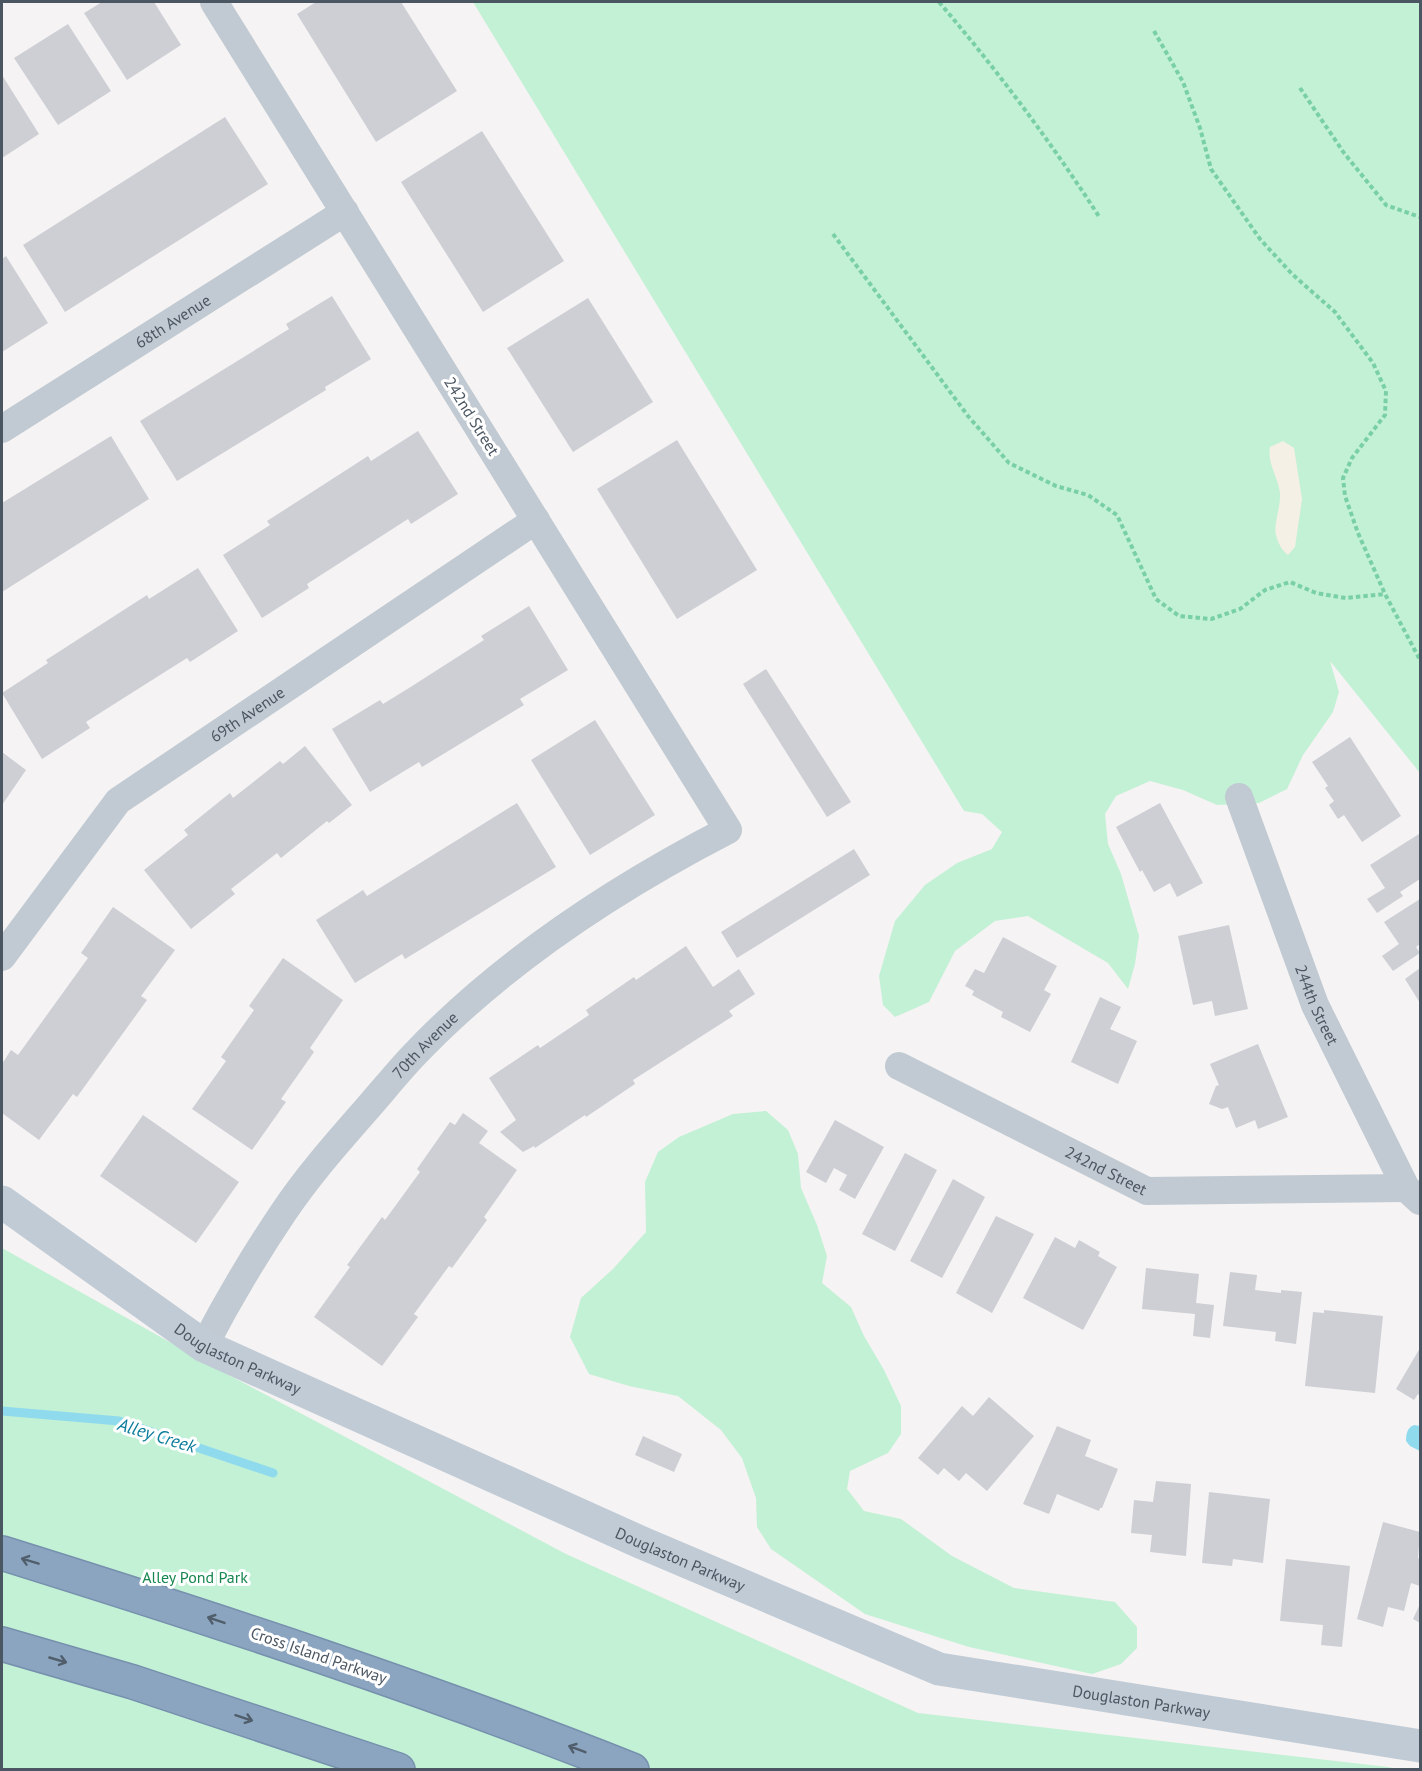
<svg xmlns="http://www.w3.org/2000/svg" width="1422" height="1771" font-family="'PT Sans',sans-serif">
	<style>
		.green { fill: #c3f1d5 }
		.sand { fill: #f5f0e5 }
		.water { fill: #90daee }
		.lines { fill: none; stroke-linecap: round; stroke-linejoin: round }
		.stream { stroke: #90daee; stroke-width: 9 }
		.building { fill: #cdcfd5 }
		.highway-casing { stroke: #7690ad; stroke-width: 36 }
		.path { stroke: #7ad0a6; stroke-width: 4; stroke-dasharray: 4.5 3; stroke-linecap: butt }
		.street { stroke: #c1cad2; stroke-width: 28 }
		.secondary { stroke: #c1cbd6; stroke-width: 33 }
		.highway { stroke: #8ba5c1; stroke-width: 33 }
		.oneway { stroke: #505e6b }
		.labels { text-anchor: middle; dominant-baseline: central; stroke-width: 6; stroke-linejoin: round; paint-order: stroke }
		.street-label { font-size: 16px; fill: #4a5661; stroke: #fff }
		.park-label { font-size: 16px; fill: #17864f; stroke: #fff }
		.water-label { font-size: 18px; font-style: italic; fill: #0c7c9b; stroke: #fff }
	</style>
	<rect width="100%" height="100%" fill="#f5f3f3"/>
	<path class="green" d="M473 2H1420V773L1330 661 1339 692 1333 712 1303 755 1287 789 1259 803 1217 805 1183 790 1150 781 1116 796 1105 814 1108 844 1121 874 1139 936 1135 964 1128 989 1108 963 1028 916 995 921 955 951 929 1002 895 1017 883 1005 879 976 895 921 925 885 957 863 992 849 1002 832 982 814 964 811Z
		M766 1111 788 1130 798 1154 801 1188 817 1225 827 1256 822 1283 851 1307 864 1336 884 1370 901 1406V1434L888 1453 850 1471 847 1489 864 1511 901 1519 952 1556 1014 1588 1115 1602 1137 1627V1648L1121 1664 1092 1674 969 1647 865 1614 771 1549 757 1527 756 1498 742 1458 721 1430 678 1396 629 1386 589 1374 570 1337 581 1298 613 1269 646 1232 645 1182 658 1152 679 1137 733 1114Z
		M2 1248 223 1372 566 1554 918 1713 1388 1767 1397 1769H2Z"/>
	<path class="sand" d="M1283 441 1294 448 1302 499 1295 547 1288 555C1282 551 1278 543 1276 535 1273 527 1281 506 1280 493 1278 476 1267 464 1270 447Z"/>
	<path class="water" d="M1414 1425 1420 1426V1451L1410 1446 1406 1441C1406 1434 1407 1428 1414 1425Z"/>
	<g class="lines">
		<path class="stream" d="M2 1411 119 1421 273 1473"/>
	</g>
	<path class="building" d="M102 2H154L181 45 127 80 84 13Z
		M316 2H401L457 91 376 142 297 14Z
		M68 24 111 91 58 125 14 58Z
		M2 75 39 134 2 158Z
		M225 117 268 184 65 312 23 245Z
		M482 131 564 261 483 312 401 182Z
		M6 256 48 323 2 352V259Z
		M332 296 371 359 325 387 326 390 177 481 140 421 289 329 286 324Z
		M588 298 653 402 573 452 507 348Z
		M418 431 458 494 411 524 408 519 307 584 309 588 262 618 223 555 270 525 267 521 368 456 371 461Z
		M111 436 149 499 2 592V503Z
		M677 440 757 570 677 619 597 489Z
		M198 568 238 631 190 662 187 658 111 706 86 722 90 728 42 759 2 693 48 663 46 660 147 595 149 599Z
		M529 606 568 670 520 699 524 705 422 767 419 762 370 792 332 729 380 700 383 704 409 688 484 640 481 636Z
		M766 669 851 802 827 817 743 684Z
		M595 720 655 815 590 855 531 760Z
		M1350 737 1401 816 1362 842 1344 815 1338 819 1329 805 1334 801 1325 788 1328 786 1312 762Z
		M305 746 352 805 329 823 327 821 281 858 277 853 231 889 235 894 191 929 144 870 188 835 184 830 230 793 233 798 280 761 283 764Z
		M2 752 26 770 2 805Z
		M517 803 556 867 405 959 402 954 355 983 316 920 363 890 367 896Z
		M1160 803 1203 883 1177 897 1170 883 1154 892 1142 870 1140 872 1116 827Z
		M1419 834 1420 837V879L1400 892 1403 896 1377 913 1367 899 1385 888 1370 865Z
		M854 849 870 875 737 958 721 932Z
		M1420 899V944L1416 947 1420 953 1393 971 1382 956 1399 944 1384 922Z
		M113 907 175 950 141 996 147 1000 95 1072 77 1097 73 1094 39 1140 2 1113V1064L11 1050 18 1055 88 958 81 953Z
		M1229 925 1248 1009 1215 1016 1212 1001 1193 1005 1178 936Z
		M1003 937 1057 966 1044 990 1051 994 1030 1032 1001 1017 1003 1012 972 995 974 991 965 986 975 969 984 973Z
		M686 946 713 987 739 969 755 994 729 1011 733 1016 633 1080 635 1084 586 1117 585 1115 535 1148 534 1146 523 1152 500 1132 516 1120 489 1078 538 1045 540 1048 589 1015 586 1010 634 977 636 980Z
		M283 958 343 1000 310 1048 314 1052 281 1099 286 1102 252 1150 192 1109 226 1061 221 1057 254 1010 249 1006Z
		M1420 968V1003L1405 979Z
		M1100 997 1121 1007 1110 1029 1137 1041 1118 1084 1071 1062Z
		M1258 1044 1288 1117 1258 1129 1255 1120 1236 1128 1228 1107 1222 1109 1209 1104 1216 1086 1219 1085 1210 1064Z
		M463 1113 488 1131 479 1143 517 1170 484 1217 487 1220 452 1268 449 1266 414 1314 418 1317 382 1366 314 1317 350 1267 347 1265 382 1217 385 1220 420 1172 417 1169 450 1122 455 1125Z
		M143 1115 239 1182 196 1243 100 1176Z
		M835 1120 884 1147 855 1199 839 1190 847 1175 834 1168 826 1183 806 1172Z
		M905 1153 937 1170 895 1251 862 1234Z
		M953 1179 985 1197 942 1278 910 1261Z
		M996 1216 1034 1234 992 1313 956 1293Z
		M1055 1237 1075 1248 1079 1240 1100 1252 1098 1256 1117 1267 1083 1330 1023 1298Z
		M1146 1268 1199 1274 1196 1303 1214 1305 1210 1338 1193 1336 1195 1314 1142 1309Z
		M1230 1272 1257 1275 1255 1290 1281 1293V1290L1302 1292 1296 1344 1275 1341 1276 1332 1223 1326Z
		M1324 1310 1383 1316 1375 1393 1305 1386 1313 1312 1324 1313Z
		M1420 1348V1396L1418 1394 1414 1400 1396 1389Z
		M989 1397 1034 1436 987 1491 966 1473 959 1481 944 1468 938 1475 918 1458 962 1406 973 1416Z
		M1057 1426 1091 1440 1085 1456 1118 1469 1102 1508H1100L1099 1511 1057 1494 1049 1514 1023 1504Z
		M643 1436 682 1454 674 1472 635 1455Z
		M1156 1481 1191 1484 1186 1556 1150 1552 1152 1535 1131 1533 1134 1500 1153 1502Z
		M1209 1492 1270 1499 1263 1563 1233 1559 1232 1566 1202 1563Z
		M1383 1522 1420 1532 1418 1558 1420 1559V1586L1411 1583 1404 1611 1388 1607 1383 1627 1357 1619Z
		M1286 1559 1350 1566 1342 1647 1321 1645 1323 1625 1280 1621Z
		M1420 1604V1623L1413 1619Z"/>
	<g class="lines">
		<g class="highway-casing">
			<path id="highway" d="M2 1553C214 1619 425 1688 632 1770
				M2 1644 133 1682 398 1770"/>
		</g>
		<path class="path" d="M939 2C997 70 1051 142 1100 218
			M1154 31 1183 82 1200 128 1211 169 1260 239 1292 274 1335 312 1373 363 1386 391 1385 415 1352 458 1343 478 1345 496 1358 533 1385 594 1420 660
			M1300 88 1344 153 1386 205 1420 217
			M833 234 968 416 1009 463 1056 486 1088 495 1117 515 1156 599 1179 616 1211 619 1240 609 1265 590 1290 582 1316 593 1346 598 1385 594"/>
		<g class="street">
			<path id="s1" d="M2 429 345 212"/>
			<path id="s2" d="M1239 797 1315 1005 1406 1188 1420 1201"/>
			<path id="s3" d="M2 957 118 801 536 520"/>
			<path id="s4" d="M899 1066 1147 1191 1406 1188"/>
			<path id="s5" d="M204 1346C228 1300 254 1256 283 1213 307 1177 336 1144 365 1111 381 1093 396 1074 413 1056 502 962 614 889 728 830L214 2"/>
		</g>
		<path class="secondary" id="s6" d="M2 1202 204 1346 640 1542 939 1669 1420 1746"/>
		<use href="#highway" class="highway"/>
	</g>
	<defs><path id="oneway-shaft" d="M-6 0H5M1.5-3L5.5 0L1.5 3" fill="none" stroke-width="1.6" stroke-linecap="round" stroke-linejoin="round" transform="scale(1.5)"/></defs>
	<g class="oneway">
		<use href="#oneway-shaft" transform="translate(30 1561) rotate(-163)"/>
		<use href="#oneway-shaft" transform="translate(216 1620) rotate(-161)"/>
		<use href="#oneway-shaft" transform="translate(58 1660) rotate(16)"/>
		<use href="#oneway-shaft" transform="translate(244 1718) rotate(18)"/>
		<use href="#oneway-shaft" transform="translate(577 1749) rotate(-159)"/>
	</g>
	<g class="labels">
		<g class="street-label">
			<text stroke="none"><textPath href="#s1" startOffset="202">68th Avenue</textPath></text>
			<text transform="translate(472 416) rotate(58)">242nd Street</text>
			<text stroke="none"><textPath href="#s3" startOffset="350">69th Avenue</textPath></text>
			<text stroke="none"><textPath href="#s2" startOffset="222">244th Street</textPath></text>
			<text stroke="none"><textPath href="#s5" startOffset="375">70th Avenue</textPath></text>
			<text stroke="none"><textPath href="#s4" startOffset="232">242nd Street</textPath></text>
			<text stroke="none"><textPath href="#s6" startOffset="284">Douglaston Parkway</textPath></text>
			<text stroke="none"><textPath href="#s6" startOffset="770">Douglaston Parkway</textPath></text>
			<text transform="translate(319 1655) rotate(19)">Cross Island Parkway</text>
			<text stroke="none"><textPath href="#s6" startOffset="1256">Douglaston Parkway</textPath></text>
		</g>
		<g class="park-label">
			<text x="195" y="1577">Alley Pond Park</text>
		</g>
		<g class="water-label">
			<text transform="translate(157 1435) rotate(17)">Alley Creek</text>
		</g>
	</g>
	<rect width="1422" height="1771" fill="none" stroke="#4a5661" stroke-width="6"/>
</svg>
